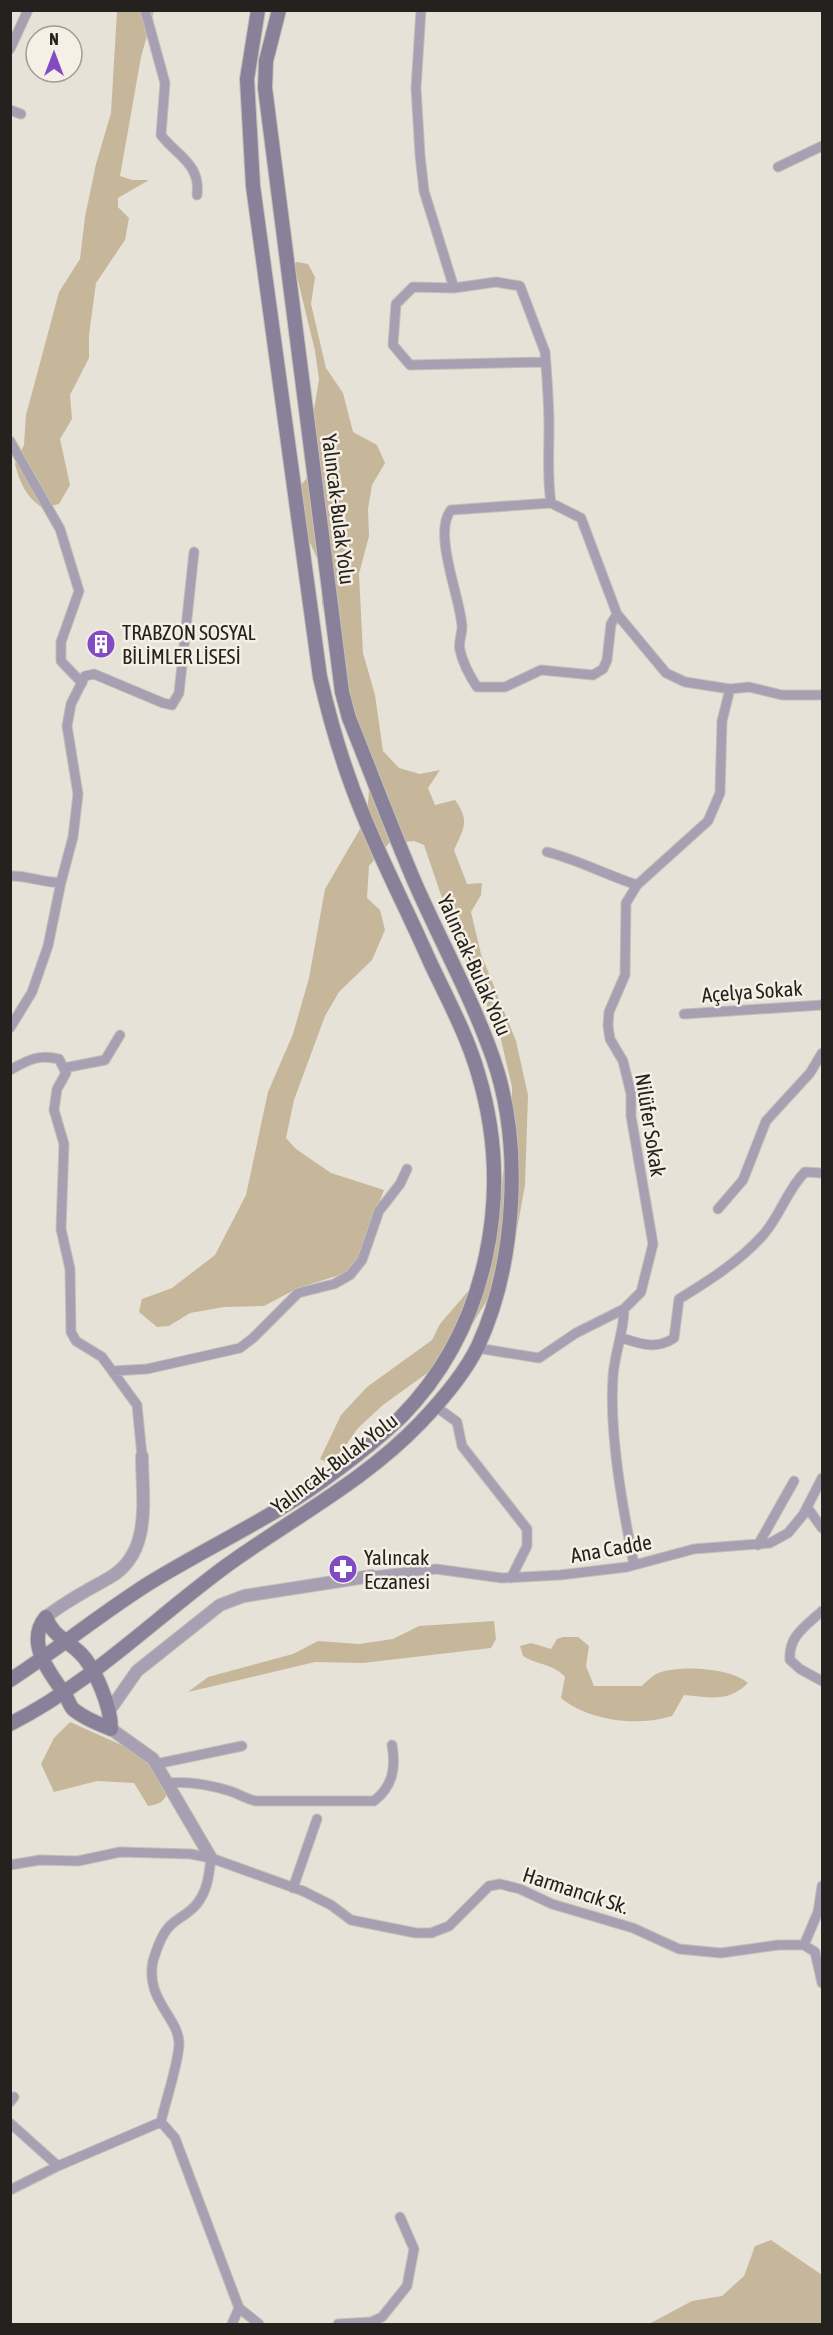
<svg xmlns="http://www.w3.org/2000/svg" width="833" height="2335" font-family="'Asap Condensed',sans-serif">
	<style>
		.green { fill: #c6b79a }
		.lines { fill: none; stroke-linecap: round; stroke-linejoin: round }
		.minor-casing { stroke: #c4bfb7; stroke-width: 11 }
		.tertiary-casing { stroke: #c4bfb7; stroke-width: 14 }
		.secondary-casing { stroke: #c4bfb7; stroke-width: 16 }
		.minor { stroke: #a6a0b2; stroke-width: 9 }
		.tertiary { stroke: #a6a0b2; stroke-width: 12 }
		.secondary { stroke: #898099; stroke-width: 14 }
		.labels { text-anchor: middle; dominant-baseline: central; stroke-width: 5; stroke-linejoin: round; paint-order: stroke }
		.street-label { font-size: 21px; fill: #24221e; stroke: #f5efe5 }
		.poi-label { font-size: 21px; fill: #24221e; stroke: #f5efe5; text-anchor: start }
	</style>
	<rect width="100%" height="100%" fill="#e7e2d8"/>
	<path class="green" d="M117 11H154L141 57 120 176 132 180H149L118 198V207L129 218 125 240 96 283 89 335V358L70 395 72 419 60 439 70 485 59 504 43 508C26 497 20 483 15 464L24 445 26 415 59 292 80 259 85 217 96 164 111 113Z
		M297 262 308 264 315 277 311 304 326 368 343 393 353 432 377 445 385 463 372 485 368 509 369 536 359 574 363 653 375 695 383 751 399 768 420 774 440 770 428 788 435 805 455 800C470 821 464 828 454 850L467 884 482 883 481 895 471 912 481 954 516 1041 528 1095 525 1185 514 1246 497 1284 462 1341 430 1371 383 1405 358 1428 332 1465 320 1459 341 1415 367 1387 432 1340 440 1324 470 1289 497 1238 503 1173 512 1134V1087L499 1031 457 942 424 845 414 841 389 843 369 866 367 898 380 910 385 930 372 960 339 992 325 1016 294 1100 286 1138 296 1149 331 1173 384 1190 358 1258 346 1273 298 1288 264 1306 224 1307 190 1313 169 1326 157 1327 139 1312 142 1299 172 1288 215 1255 246 1195 268 1092 293 1034 309 978 325 889 367 817 369 790 344 702 341 668 322 604 321 567 297 514V490L315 468 313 416 319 379 315 351 294 264Z
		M494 1621 496 1639 491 1648 363 1663 315 1662 188 1692 208 1677 293 1654 318 1641 359 1644 393 1639 419 1626Z
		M563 1637H578L589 1646 586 1666 594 1686H642C647 1681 654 1674 661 1672 683 1665 731 1668 748 1683 728 1703 710 1697 684 1695L672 1716C638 1727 589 1721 561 1698L565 1677C554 1664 537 1665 523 1656L520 1646 531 1643 551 1649 557 1639Z
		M70 1722 128 1748 145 1760 169 1789C165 1801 161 1804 148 1806L134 1783 97 1781 54 1792 41 1764 54 1738Z
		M771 2240 822 2275V2324H649L692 2301 722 2296 744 2276 755 2246Z"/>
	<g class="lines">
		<g class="minor-casing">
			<path id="minor" d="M145 10 165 83 161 135C177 156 201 164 197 195
				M421 10 416 88 420 155 424 191 454 288
				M10 49 28 10
				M10 110 21 114
				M778 167 822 146
				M545 362 410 365 393 345 396 304 413 287 454 288 496 282 520 286 545 352C547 377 549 403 549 428 549 453 547 477 551 503
				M10 441 60 529 79 591 61 642V661L82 683
				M617 614 611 624 607 660 603 669 593 675 541 670 505 687H477C469 675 463 664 460 650 458 642 462 635 462 627 461 599 432 533 451 510L551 503 581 518 617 614 666 673 685 682 730 689 749 687 782 695H822
				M547 852C579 860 606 875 637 885
				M10 876C29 875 44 884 61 882L73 837 78 794 67 726 71 704 85 676 94 674 163 703 172 705 179 693 194 552
				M684 1014 822 1005
				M10 1028 32 992 48 946 61 882
				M64 1068 105 1060 120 1035
				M10 1070C28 1060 38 1054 59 1059L66 1073 57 1089 54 1110 64 1144 61 1229 70 1269 71 1332 76 1341 102 1357 137 1405 142 1456
				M718 1209 743 1180 766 1121 810 1073 822 1053
				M622 1338C641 1344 656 1350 674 1338L679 1299C710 1280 740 1261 764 1234 781 1214 787 1190 805 1172L822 1173
				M477 1348 539 1358 576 1333 624 1309
				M112 1371 147 1369 240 1348 253 1338 298 1293 334 1284 350 1275 362 1260 379 1211 400 1184 407 1169
				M435 1406 457 1422 462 1446 527 1529V1546L511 1578
				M807 1507 822 1528
				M758 1545 794 1481
				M634 1565C623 1509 609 1434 613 1377 614 1354 624 1333 624 1309L641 1292 653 1244 631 1116V1094L623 1061 610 1039 608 1026 609 1012 625 975 626 903 637 885 708 821 720 793 722 721 730 689
				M372 1576 436 1569 502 1578 560 1575 627 1567 694 1549 770 1543 788 1533 803 1515 822 1478
				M822 1611C806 1626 788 1636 790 1660L800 1669 822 1681
				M156 1764 242 1746
				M168 1783C188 1781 210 1785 230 1791 239 1794 246 1799 256 1801H374C393 1786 396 1768 392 1745
				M10 1865 40 1860 78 1861 120 1852 191 1854 211 1858 303 1891 331 1905 351 1920 416 1933H431L449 1926 489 1886 500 1884 520 1889 552 1904 633 1928 679 1949 721 1953 778 1945H804L815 1952 822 1983
				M293 1888 317 1819
				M804 1945 818 1912 822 1886
				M10 2102 14 2097
				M161 2122 175 2138 239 2308 259 2324
				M10 2123 58 2166
				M10 2190 58 2166 161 2122C165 2102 180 2059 179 2042 177 2016 145 1999 153 1961 156 1951 161 1936 168 1928 177 1917 191 1914 199 1901 208 1888 209 1874 211 1858
				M232 2324 239 2308
				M338 2324 371 2322 382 2317 407 2286 414 2249 400 2217"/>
		</g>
		<g class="tertiary-casing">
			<path id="tertiary" d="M46 1617C66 1601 88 1590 109 1578 153 1553 142 1499 142 1456
				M109 1711 137 1671 220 1605 244 1596 372 1576
				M111 1729 153 1759 211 1858"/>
		</g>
		<g class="secondary-casing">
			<path id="secondary" d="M46 1617C51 1634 66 1640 78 1651 95 1666 111 1707 111 1729 99 1724 83 1718 73 1709 69 1705 68 1698 64 1693 49 1672 25 1642 46 1617Z
				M10 1680C58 1649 103 1612 151 1582 213 1544 280 1514 337 1470 359 1454 381 1436 401 1417 489 1327 514 1192 478 1073 467 1035 447 998 430 962 409 914 384 866 364 817 345 772 331 725 320 677L253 186 247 79 258 10
				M10 1724C91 1683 154 1619 226 1566 291 1519 365 1481 421 1422 442 1400 465 1373 478 1346 516 1264 523 1143 493 1058 472 998 441 942 415 883 392 829 371 773 349 718L342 692 265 88 266 61 279 10"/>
		</g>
		<use href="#minor" class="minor"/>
		<use href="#tertiary" class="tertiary"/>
		<use href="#secondary" class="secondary"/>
	</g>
	<defs>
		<g id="building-disc" transform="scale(1.5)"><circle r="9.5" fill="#814cc3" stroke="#f5efe5"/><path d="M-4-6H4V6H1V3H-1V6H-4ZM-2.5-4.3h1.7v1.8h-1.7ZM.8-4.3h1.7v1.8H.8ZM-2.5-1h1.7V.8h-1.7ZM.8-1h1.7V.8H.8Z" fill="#fff"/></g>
		<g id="pharmacy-disc" transform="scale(1.5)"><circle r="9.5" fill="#814cc3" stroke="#f5efe5"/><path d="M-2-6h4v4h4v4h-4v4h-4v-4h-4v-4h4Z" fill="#fff"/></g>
	</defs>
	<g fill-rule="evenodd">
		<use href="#building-disc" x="101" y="644"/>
		<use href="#pharmacy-disc" x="343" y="1569"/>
	</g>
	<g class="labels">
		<g class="street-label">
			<text transform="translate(339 509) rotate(83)">Yalıncak-Bulak Yolu</text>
			<text transform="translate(475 965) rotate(66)">Yalıncak-Bulak Yolu</text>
			<text transform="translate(752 991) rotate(-4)">Açelya Sokak</text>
			<text transform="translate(651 1125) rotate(81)">Nilüfer Sokak</text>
			<text transform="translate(334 1463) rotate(-37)">Yalıncak-Bulak Yolu</text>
			<text transform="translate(611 1548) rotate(-10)">Ana Cadde</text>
			<text transform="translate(576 1890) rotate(18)">Harmancık Sk.</text>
		</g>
		<g class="poi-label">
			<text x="122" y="632">TRABZON SOSYAL<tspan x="122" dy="24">BİLİMLER LİSESİ</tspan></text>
			<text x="364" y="1557">Yalıncak<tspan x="364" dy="24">Eczanesi</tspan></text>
		</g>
	</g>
	<rect width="833" height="2335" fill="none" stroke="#24221e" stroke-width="24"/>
	<g transform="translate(54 54)"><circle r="28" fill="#f5efe5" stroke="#a19d95" stroke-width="1.5"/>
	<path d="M0-4.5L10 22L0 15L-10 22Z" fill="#814cc3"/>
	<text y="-9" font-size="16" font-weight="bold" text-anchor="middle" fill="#24221e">N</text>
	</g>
</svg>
